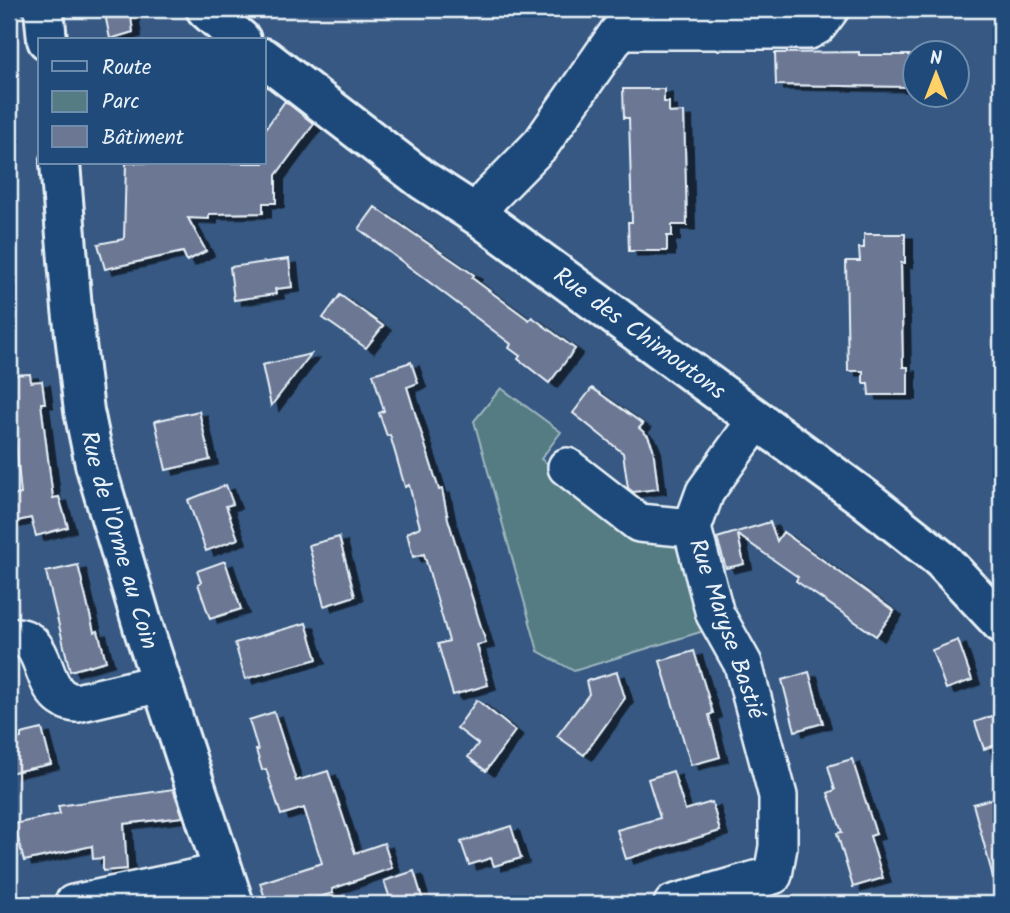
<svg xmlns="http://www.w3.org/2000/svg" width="1010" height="913" font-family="Kalam,sans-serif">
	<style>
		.green { fill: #557c83; stroke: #9eb6be; stroke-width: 2 }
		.building { fill: #6c7794; stroke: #e8f1f8; stroke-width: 2; filter: url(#shadow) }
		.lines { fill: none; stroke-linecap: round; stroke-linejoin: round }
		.minor-casing { stroke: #e8f1f8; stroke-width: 42 }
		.major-casing { stroke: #e8f1f8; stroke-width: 44 }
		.minor { stroke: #1f4a7a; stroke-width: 37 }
		.major { stroke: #1f4a7a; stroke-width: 38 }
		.labels { text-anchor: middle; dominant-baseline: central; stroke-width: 5; stroke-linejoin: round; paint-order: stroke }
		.street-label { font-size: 24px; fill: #e8f1f8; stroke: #1f4a7a }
	</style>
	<defs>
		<filter id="shadow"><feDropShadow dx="8" dy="4.5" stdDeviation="0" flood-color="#0009"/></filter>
	</defs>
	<rect width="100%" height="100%" fill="#365882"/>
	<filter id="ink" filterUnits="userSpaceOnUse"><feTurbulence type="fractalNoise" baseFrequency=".0143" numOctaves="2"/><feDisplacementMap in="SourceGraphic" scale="14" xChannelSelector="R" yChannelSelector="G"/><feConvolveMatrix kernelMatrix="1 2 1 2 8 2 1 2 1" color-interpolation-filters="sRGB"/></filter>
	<g filter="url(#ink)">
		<path class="green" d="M501 388 561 432 541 459 639 527 678 538 710 629 574 671 538 651 474 421Z"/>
		<path class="building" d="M104 9H130L133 32 110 39Z
			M859 52V55H910V87L776 85 775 53Z
			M623 89H664V102H669V113L684 112 687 225H672V236H667V251H629L628 222H632L629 118H624Z
			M285 101 314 124 276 175V203H263V213L209 214V219L188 218 206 251 187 261 183 252 105 269 98 244 124 239 126 163H264V131Z
			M375 207 474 275 472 278 529 320 532 317 575 349 549 383 518 359 520 356 509 348 511 344 359 229Z
			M864 234H905V263H901L903 367H908V395H869L868 383H863V371H848L846 261H860L859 248H864Z
			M289 259 292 287 275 289 276 294 234 300 230 267Z
			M340 295 383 326 366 348 323 318Z
			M311 354 271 406 262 365Z
			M411 362 418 383 407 387 439 490 442 489 448 519 486 643 477 645 488 685 453 695 438 644 449 641 424 554 413 557 407 533 420 527 409 485 405 487 390 435 387 436 379 413 384 411 373 374Z
			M30 374 31 382 42 381 45 403H41L53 498 59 497 68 527 36 536 31 518 9 523V497L21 494 9 375Z
			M592 388 643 424 639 428 648 436 653 448 658 489 633 492 628 488 623 453 573 413Z
			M199 411 210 460 166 470 155 421Z
			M226 485 233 504 226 506 238 539 206 551 188 500Z
			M770 522 777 541 783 532 894 611 876 636 796 581 798 577 738 535 744 564 726 568 717 538Z
			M339 537 355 596 324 606 309 545Z
			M225 561 241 609 210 619 198 584 201 582 197 571Z
			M78 565 94 632 98 631 106 661 70 671 46 572Z
			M306 623 317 659 245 679 235 643Z
			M958 640 972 680 946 689 932 650Z
			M694 651 713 713 709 715 720 757 691 765 660 661Z
			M617 672 625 698 584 755 557 736 589 694 586 681Z
			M809 672 823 723 795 731 782 680Z
			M477 700 515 731 486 771 468 757 478 744 457 728Z
			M274 712 296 781 328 771 355 853 384 843 392 868 332 889 333 893 296 904H267L260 883 322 863 304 808 281 815 266 769 262 770 256 750H258L249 720Z
			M1001 713V743L984 749 975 722Z
			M42 729 51 764 9 773V741L21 738V734Z
			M852 759 876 834 870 836 883 878 853 887 837 833 842 832 828 793 835 790 828 766Z
			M673 771 685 810 712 802 720 831 626 859 617 830 660 818 648 779Z
			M173 789 183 817 124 824 127 869 103 871V858L93 859 92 846 24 861 14 824 60 814 58 806Z
			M1001 796V884H995L973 804Z
			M511 826 521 858 494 866 491 858 469 865 461 842Z
			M414 871 424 904H392L384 881Z"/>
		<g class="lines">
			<g class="minor-casing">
				<path id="minor" d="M477 215 490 196 541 144 618 33 627 30H809L818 25 830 9
					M567 467 639 523 692 528
					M9 637C54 633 34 699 77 703L161 683
					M73 904 224 872
					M673 904 773 875 778 847V796L743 664 715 614 692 528 705 492 756 421"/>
			</g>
			<g class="major-casing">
				<g id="major">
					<path d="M44 9 47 40"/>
					<path d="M206 9 241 40"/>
					<path id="s1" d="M264 58 423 180 477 215 864 498 942 560 1001 623"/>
					<path id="s2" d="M60 163 72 309 84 411 95 464 145 633 234 904"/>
				</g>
			</g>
			<use href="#minor" class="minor"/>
			<use href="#major" class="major"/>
		</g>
	</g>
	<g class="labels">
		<g class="street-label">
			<text stroke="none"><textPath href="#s1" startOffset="466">Rue des Chimoutons</textPath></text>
			<text stroke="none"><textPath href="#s2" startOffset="383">Rue de l'Orme au Coin</textPath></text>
			<text transform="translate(726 629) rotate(71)">Rue Maryse Bastié</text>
		</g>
	</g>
	<rect width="1010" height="913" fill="none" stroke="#1f4a7a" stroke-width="35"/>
	<rect x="18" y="18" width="975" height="878" fill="none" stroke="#e8f1f8" stroke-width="2.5" filter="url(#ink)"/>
	<rect x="38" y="38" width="228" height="126" fill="#1f4a7a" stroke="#6f8dac" stroke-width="2"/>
	<rect x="52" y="61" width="35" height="10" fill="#1f4a7a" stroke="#6f8dac" stroke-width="2"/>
	<text x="102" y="74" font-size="21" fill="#e8f1f8">Route</text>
	<rect x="52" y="91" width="35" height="21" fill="#557c83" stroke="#6f8dac" stroke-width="2"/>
	<text x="102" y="108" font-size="21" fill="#e8f1f8">Parc</text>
	<rect x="52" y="126" width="35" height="21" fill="#6c7794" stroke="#6f8dac" stroke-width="2"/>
	<text x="102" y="144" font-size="21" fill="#e8f1f8">Bâtiment</text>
	<g transform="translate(936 74)"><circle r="33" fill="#1f4a7a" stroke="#6f8dac" stroke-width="2"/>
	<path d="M0-5L12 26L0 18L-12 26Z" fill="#ffd166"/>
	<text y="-10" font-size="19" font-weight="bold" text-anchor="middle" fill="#e8f1f8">N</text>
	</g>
</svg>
